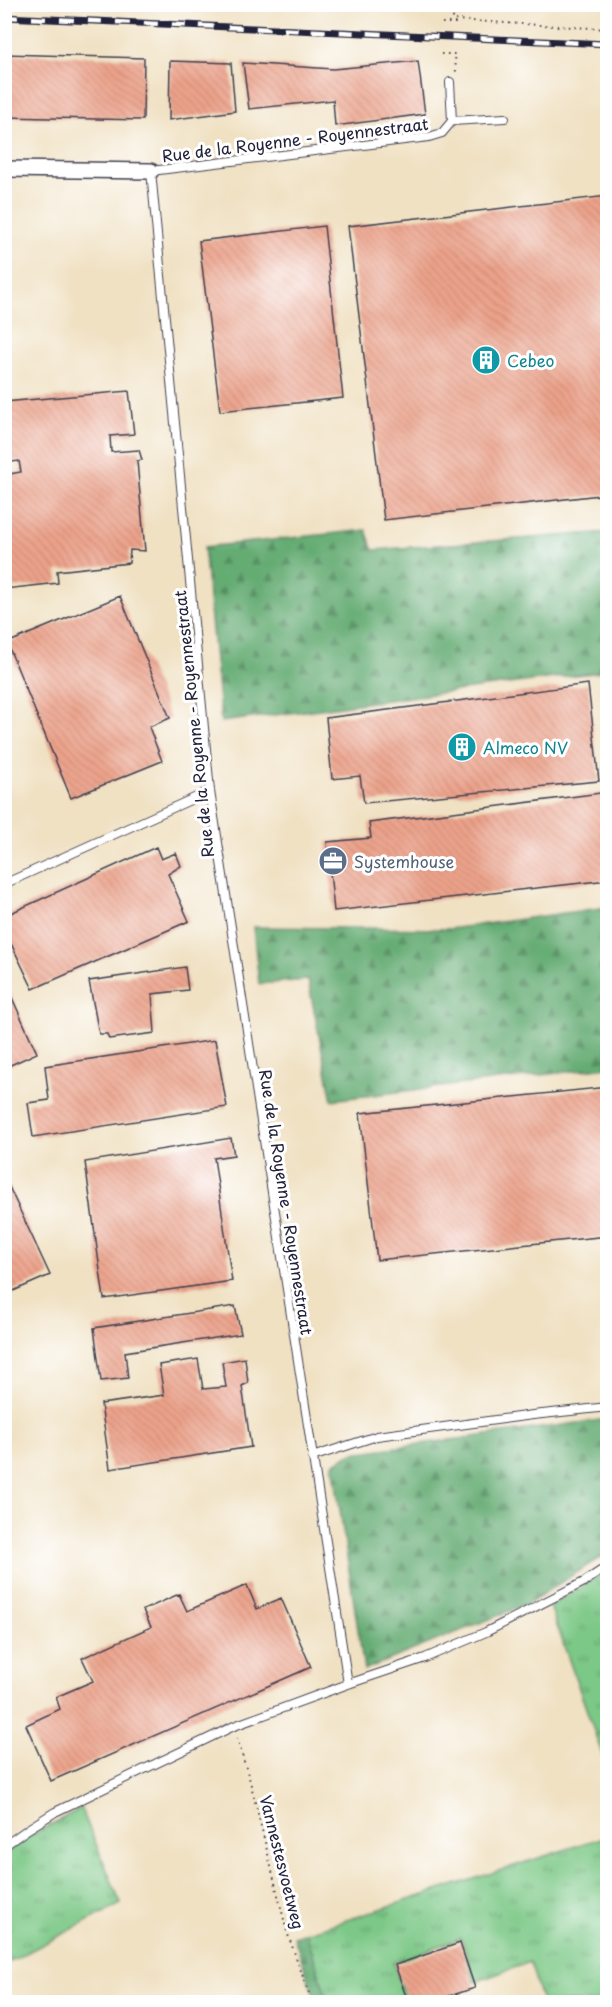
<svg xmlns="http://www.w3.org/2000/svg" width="612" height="2007" font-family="'Playpen Sans',sans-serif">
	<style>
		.grass { fill: url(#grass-tufts); stroke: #4f7560; stroke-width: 1.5 }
		.forest { fill: url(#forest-firs); stroke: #446757; stroke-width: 1.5 }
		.building { fill: url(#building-back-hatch) }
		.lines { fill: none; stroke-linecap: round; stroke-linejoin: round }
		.lane-casing { stroke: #413f4f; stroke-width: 10 }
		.street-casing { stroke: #413f4f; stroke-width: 18 }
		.path { stroke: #413f4f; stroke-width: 2; stroke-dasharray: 1.5 4.5; stroke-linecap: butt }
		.lane { stroke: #fff; stroke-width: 8 }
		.street { stroke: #fff; stroke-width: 15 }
		.rail-casing { stroke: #22223b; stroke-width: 7 }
		.rail { stroke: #fff; stroke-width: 4.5; stroke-dasharray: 14; stroke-linecap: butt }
		.labels { text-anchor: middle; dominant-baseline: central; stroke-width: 6; stroke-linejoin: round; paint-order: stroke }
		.street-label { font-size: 16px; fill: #22223b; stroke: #fff }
		.culture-label { font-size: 16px; fill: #0d838f; stroke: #fff; text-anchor: start }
		.service-label { font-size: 16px; fill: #4e5e75; stroke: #fff; text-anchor: start }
	</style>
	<defs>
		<pattern id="grass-tufts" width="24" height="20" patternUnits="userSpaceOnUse" patternTransform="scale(1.5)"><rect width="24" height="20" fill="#7cc886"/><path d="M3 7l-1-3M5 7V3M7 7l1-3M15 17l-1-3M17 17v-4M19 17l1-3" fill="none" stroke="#65a26f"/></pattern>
		<pattern id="forest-firs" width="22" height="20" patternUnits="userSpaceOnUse" patternTransform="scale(1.5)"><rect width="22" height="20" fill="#65ac73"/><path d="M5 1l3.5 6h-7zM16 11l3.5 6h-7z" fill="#538c60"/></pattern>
		<pattern id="building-back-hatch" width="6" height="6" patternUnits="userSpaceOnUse" patternTransform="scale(1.5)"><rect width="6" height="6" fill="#eca28a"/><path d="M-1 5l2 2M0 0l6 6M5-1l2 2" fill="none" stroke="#ca8b78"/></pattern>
	</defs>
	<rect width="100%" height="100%" fill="#fff"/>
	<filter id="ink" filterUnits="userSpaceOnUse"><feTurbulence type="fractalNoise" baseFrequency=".0167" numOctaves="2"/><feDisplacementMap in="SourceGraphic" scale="12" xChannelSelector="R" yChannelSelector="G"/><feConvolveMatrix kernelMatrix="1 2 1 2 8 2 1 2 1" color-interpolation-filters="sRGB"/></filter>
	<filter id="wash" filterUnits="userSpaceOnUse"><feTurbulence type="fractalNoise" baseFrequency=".008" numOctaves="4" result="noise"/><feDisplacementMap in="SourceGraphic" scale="24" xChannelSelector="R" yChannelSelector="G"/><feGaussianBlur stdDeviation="1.35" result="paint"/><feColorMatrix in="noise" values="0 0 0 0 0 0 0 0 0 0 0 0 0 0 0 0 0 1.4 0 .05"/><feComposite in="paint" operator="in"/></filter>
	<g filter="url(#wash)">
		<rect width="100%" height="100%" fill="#f0e1c3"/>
		<path class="grass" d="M607 1571V1768L550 1606Z
			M81 1808 121 1904 5 1964V1854L23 1840Z
			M607 1836V2002H542L530 1962 475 1982 461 1938 393 1963 406 2002H328L306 1933Z"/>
		<path class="forest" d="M366 530 373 550 607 532V671L221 722 204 547Z
			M607 907V1067L332 1100 308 980 259 984 253 927 449 929Z
			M607 1419V1553L527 1604 364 1670 333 1464 352 1453Z
			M306 1933 328 2002H316L294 1937Z"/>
		<g id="blocks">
			<path class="building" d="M4 54 144 58 143 120 4 117Z
				M170 61 231 63 235 111 169 120Z
				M418 61 425 114 335 126 333 100 249 109 243 63 333 69Z
				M608 196V494L384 520 348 226Z
				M324 226 343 398 220 411 199 241Z
				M129 391 134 434 110 436 111 452 139 450 142 460 137 461 145 551 130 550 129 563 57 571 58 583 5 589 4 475 21 472 19 461 4 463V402Z
				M120 596 170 718 149 727 162 761 71 798 7 643Z
				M588 684 599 781 364 803 360 776 332 779 326 718Z
				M608 792V880L334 911 327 842 371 838 369 823Z
				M156 847 161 859 176 853 181 866 168 874 189 921 33 989 4 929V916Z
				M185 967 188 990 152 994 155 1033 109 1039 107 1034H99L89 981Z
				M4 980 37 1053 4 1068Z
				M215 1040 227 1107 33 1137 28 1103 49 1100 45 1066Z
				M608 1087V1236L377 1260 360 1113Z
				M231 1138 234 1155 214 1158 232 1281 104 1299 85 1162Z
				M4 1176 50 1275 4 1295Z
				M235 1306 241 1334 125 1352 128 1378 101 1381 94 1328Z
				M245 1358 248 1383 242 1386 251 1447 110 1469 101 1404 164 1395 159 1365 198 1359 203 1389 226 1387 222 1362Z
				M247 1585 257 1609 281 1598 311 1667 51 1781 26 1725 60 1709 56 1697 93 1681 82 1658 151 1627 143 1610 179 1594 187 1611Z
				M460 1943 475 1988 430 2002H408L395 1965Z"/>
		</g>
	</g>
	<g filter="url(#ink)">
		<use href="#blocks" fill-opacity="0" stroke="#413f4f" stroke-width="1.5"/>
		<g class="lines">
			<g class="lane-casing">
				<path id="lane" d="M452 121 505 118
					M4 884 210 791
					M312 1457 377 1436 533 1415 608 1407
					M348 1684 210 791 151 171 429 137 442 133 452 121 450 82
					M4 1846 28 1829 55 1812 234 1726 348 1684 425 1658 486 1632 584 1582 608 1566"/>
			</g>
			<g class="street-casing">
				<path id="street" d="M4 169 151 171"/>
			</g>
			<path class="path" d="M455 20 608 29
				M442 23H455L448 4
				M441 54H455L456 73
				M237 1738 250 1781 287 1932 312 2002"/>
			<use href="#lane" class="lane"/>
			<use href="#street" class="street"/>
			<g class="rail-casing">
				<path id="rail" d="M4 17 608 44"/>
			</g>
			<use href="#rail" class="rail"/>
		</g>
	</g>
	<defs>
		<g id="building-disc" transform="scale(1.5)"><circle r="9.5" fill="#0f9aa8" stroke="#fff"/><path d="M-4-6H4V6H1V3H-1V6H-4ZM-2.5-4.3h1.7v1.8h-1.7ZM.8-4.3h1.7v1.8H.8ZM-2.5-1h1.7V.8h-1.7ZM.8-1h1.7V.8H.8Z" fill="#fff"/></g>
		<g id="office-disc" transform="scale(1.5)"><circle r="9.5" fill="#5c6f8a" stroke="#fff"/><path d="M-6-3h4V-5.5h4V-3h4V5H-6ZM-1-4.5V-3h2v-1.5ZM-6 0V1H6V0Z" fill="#fff"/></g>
	</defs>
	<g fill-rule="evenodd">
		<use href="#building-disc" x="486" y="360"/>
		<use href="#building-disc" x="462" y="747"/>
		<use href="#office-disc" x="333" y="861"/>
	</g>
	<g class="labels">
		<g class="street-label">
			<text transform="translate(295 139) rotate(-7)">Rue de la Royenne - Royennestraat</text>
			<text transform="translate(193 724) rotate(-96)">Rue de la Royenne - Royennestraat</text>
			<text transform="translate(287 1202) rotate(81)">Rue de la Royenne - Royennestraat</text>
			<text transform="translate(283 1862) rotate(76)">Vannestesvoetweg</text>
		</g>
		<g class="culture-label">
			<text x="507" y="360">Cebeo</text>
			<text x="483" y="747">Almeco NV</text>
		</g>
		<g class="service-label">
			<text x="354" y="861">Systemhouse</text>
		</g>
	</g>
	<rect width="612" height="2007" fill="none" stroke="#fff" stroke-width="24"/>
</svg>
